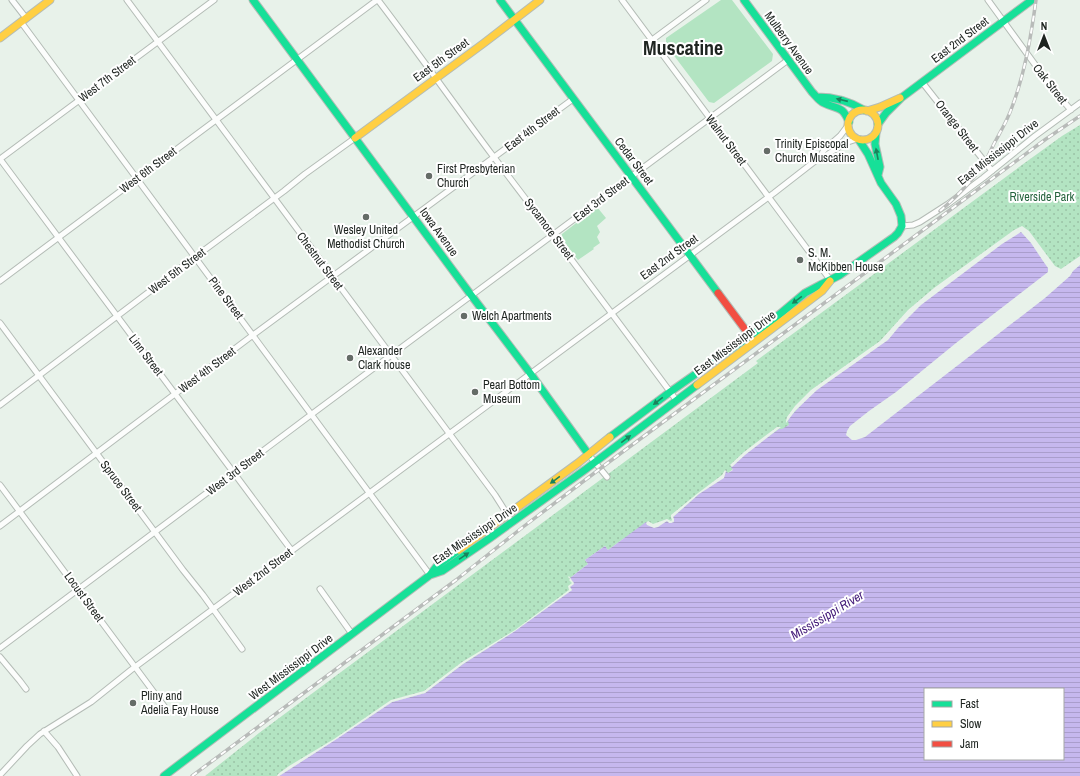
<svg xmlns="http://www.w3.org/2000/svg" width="1080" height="776" font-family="'Archivo Narrow',sans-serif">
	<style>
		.grass { fill: #b3e4c2 }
		.park { fill: url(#park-dots) }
		.water { fill: url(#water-rules); fill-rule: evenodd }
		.pier { fill: #e8f2ea }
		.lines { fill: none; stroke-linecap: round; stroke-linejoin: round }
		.street-casing { stroke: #b4bcb6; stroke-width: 7 }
		.fast-casing { stroke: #b4bcb6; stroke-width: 9 }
		.slow-casing { stroke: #b4bcb6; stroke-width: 9 }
		.jam-casing { stroke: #b4bcb6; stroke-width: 9 }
		.street { stroke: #fcfdfc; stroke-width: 5 }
		.fast { stroke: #16e098; stroke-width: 7 }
		.slow { stroke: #ffcf43; stroke-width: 7 }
		.jam { stroke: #f24e42; stroke-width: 7 }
		.rail-casing { stroke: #b8bbb9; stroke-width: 3.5 }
		.rail { stroke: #fff; stroke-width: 2; stroke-dasharray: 6; stroke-linecap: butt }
		.oneway { fill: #1a825c }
		.poi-dot { fill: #656c67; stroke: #fff; stroke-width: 1.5 }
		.labels { text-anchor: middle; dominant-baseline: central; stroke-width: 4; stroke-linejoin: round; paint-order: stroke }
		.street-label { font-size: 12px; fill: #1e2420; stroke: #fff }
		.poi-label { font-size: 12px; fill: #1e2420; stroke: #fff; text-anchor: start }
		.park-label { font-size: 12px; fill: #26643e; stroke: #fff }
		.water-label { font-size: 13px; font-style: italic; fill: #441c79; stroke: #fff }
		.town-label { font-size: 20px; font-weight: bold; fill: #1e2420; stroke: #fff }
	</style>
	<defs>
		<pattern id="park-dots" width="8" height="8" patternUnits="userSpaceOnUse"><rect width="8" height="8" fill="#b3e4c2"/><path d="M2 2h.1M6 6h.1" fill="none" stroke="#9ac3a6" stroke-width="1.8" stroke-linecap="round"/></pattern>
		<pattern id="water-rules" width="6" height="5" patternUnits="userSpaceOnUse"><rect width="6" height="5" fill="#c6b8ee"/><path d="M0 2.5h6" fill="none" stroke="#aa9ecc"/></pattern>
	</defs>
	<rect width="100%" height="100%" fill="#e8f2ea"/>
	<path class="grass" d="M721 0H732L773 54 772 61 714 103 709 102 666 45V38Z
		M597 207 606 218 597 226 600 232 597 237 600 243 593 248 594 249 578 260 563 240 561 237 562 234Z"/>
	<path class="park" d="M1080 125V258L1061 272 881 342 789 425 728 473 674 521 623 539 608 550 605 546 585 560 588 564 570 578 574 584 572 590 544 611 425 693 392 702 279 776H205L259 733 341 672 758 363 756 361 1026 162 1062 136Z"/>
	<path class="water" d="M1022 228 1054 268 1061 271 1080 258V776H279L335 740 392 702 425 693 463 664 515 631 572 590 570 587 574 583 570 578 588 564 585 560 605 546 608 550 646 522 653 526 667 521 671 523 674 522V519L673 517 699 494 723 477 726 471 728 473 733 470 731 467 745 453 779 429H782L789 425 788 421 789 418 813 392 881 342 910 311ZM925 689H1063V759H925Z"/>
	<path class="pier" d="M1022 226 1029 231 1055 266 1061 269 1080 256V265L1073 271 1070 276 1045 298 865 437 856 440H852L846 435 847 431 850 426 869 411 896 392 956 343 1048 272V268L1043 261 1031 243 1021 232 1002 244 921 305 898 328 888 340 817 390 795 411 786 423V421L787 417 795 406 811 390 880 341 908 310 934 288 1014 230Z
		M777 427H781L745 455 732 467 730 465 744 452Z
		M725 470 726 471 724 478 699 494 673 517 674 519V521L671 523H669L667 521 658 527 654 528 647 525 646 523 648 521 653 524 667 519 671 521 672 520 671 517V515L698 493 722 475Z
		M569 576 574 584 570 587 572 590 515 631 463 664 425 693 392 702 335 740 279 776H277L278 774 289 766 334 739 391 700 424 691 462 662 515 630 569 590 568 586 572 583 569 580 570 579 568 577Z"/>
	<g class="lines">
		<g class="street-casing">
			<path id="street" d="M12 0 26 18
				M127 0 495 495 509 517
				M378 0C417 51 454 104 493 156 555 237 616 319 677 401
				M622 0 831 281
				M988 0 1055 92 1071 110
				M21 22 430 575
				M652 40 706 0
				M922 82 992 171
				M819 158 825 156 845 143 857 139
				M0 159 292 551
				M0 159 214 0
				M902 226 913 225 920 222 948 204 983 178 1035 136 1080 103
				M0 281 377 0
				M0 323 183 570 203 595 242 649
				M0 405 195 257 284 191 305 174 355 138
				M589 455 607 477
				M0 485 167 710
				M0 526 253 335 573 99
				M320 589 352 634
				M0 648 312 414 788 60
				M0 657 20 681 26 689
				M44 731 58 747 77 776
				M0 775 27 746 40 734 91 702 131 670 449 434 774 193 819 158 824 150 840 136 849 124"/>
		</g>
		<g class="fast-casing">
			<path id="fast" d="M253 0 471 295 530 373 589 455
				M500 0 718 293
				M744 0 812 92C816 96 819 101 824 103 838 110 842 105 849 122
				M817 97C834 97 849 101 864 110
				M878 124 886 113 901 98 1032 0
				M876 133 875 144 880 167 878 175
				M610 437 670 392 774 319 805 293 820 285 840 275 894 237 898 233 902 226 901 216 896 204 881 183 868 154 859 140
				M430 575 442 571 490 538 586 469 697 385
				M164 776 430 575 437 566 459 550"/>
		</g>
		<g class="slow-casing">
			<path id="slow" d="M0 38 50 0
				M848 125a15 15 0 1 1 30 0a15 15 0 1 1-30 0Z
				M867 111 880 107 900 98
				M355 138 484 43 540 0
				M697 385 822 291 830 281
				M459 550 578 463 610 437"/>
		</g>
		<g class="jam-casing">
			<path id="jam" d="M718 293 750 336"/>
		</g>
		<use href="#street" class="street"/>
		<use href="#fast" class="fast"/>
		<use href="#slow" class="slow"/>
		<use href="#jam" class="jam"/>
		<g class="rail-casing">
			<path id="rail" d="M940 211C955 198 975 178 985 162 989 155 992 147 996 140 1002 129 1008 119 1012 107 1025 73 1031 36 1036 0
				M192 776 456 580 523 527 609 462 915 236 989 181 1046 139 1080 116"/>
		</g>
		<use href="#rail" class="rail"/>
	</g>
	<defs><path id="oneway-solid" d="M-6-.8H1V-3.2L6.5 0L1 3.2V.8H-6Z"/></defs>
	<g class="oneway">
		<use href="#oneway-solid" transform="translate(842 100) rotate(-167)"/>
		<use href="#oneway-solid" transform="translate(877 154) rotate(-101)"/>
		<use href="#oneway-solid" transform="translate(797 300) rotate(144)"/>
		<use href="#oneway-solid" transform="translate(658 401) rotate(143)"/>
		<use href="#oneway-solid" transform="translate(626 439) rotate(-37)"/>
		<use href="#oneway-solid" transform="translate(555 480) rotate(144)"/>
		<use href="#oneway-solid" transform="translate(464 556) rotate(-34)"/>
	</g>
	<g class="poi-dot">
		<circle cx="767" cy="151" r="4"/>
		<circle cx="429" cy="176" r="4"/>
		<circle cx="366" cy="217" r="4"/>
		<circle cx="800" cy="260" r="4"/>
		<circle cx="464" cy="316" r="4"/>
		<circle cx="350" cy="358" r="4"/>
		<circle cx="475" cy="392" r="4"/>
		<circle cx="133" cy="703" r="4"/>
	</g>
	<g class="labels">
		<g class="street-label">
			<text transform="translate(960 40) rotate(-37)">East 2nd Street</text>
			<text transform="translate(789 43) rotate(54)">Mulberry Avenue</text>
			<text transform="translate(441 60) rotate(-36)">East 5th Street</text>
			<text transform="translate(107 79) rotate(-37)">West 7th Street</text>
			<text transform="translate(1050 84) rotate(52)">Oak Street</text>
			<text transform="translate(957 126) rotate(52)">Orange Street</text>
			<text transform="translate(532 129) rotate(-37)">East 4th Street</text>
			<text transform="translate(726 140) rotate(53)">Walnut Street</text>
			<text transform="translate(998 152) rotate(-38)">East Mississippi Drive</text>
			<text transform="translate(634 161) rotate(53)">Cedar Street</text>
			<text transform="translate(148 170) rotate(-37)">West 6th Street</text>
			<text transform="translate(601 199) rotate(-37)">East 3rd Street</text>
			<text transform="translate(549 229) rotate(53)">Sycamore Street</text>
			<text transform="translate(439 232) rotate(54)">Iowa Avenue</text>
			<text transform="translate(669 257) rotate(-36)">East 2nd Street</text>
			<text transform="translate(320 261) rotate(53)">Chestnut Street</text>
			<text transform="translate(177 271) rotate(-37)">West 5th Street</text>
			<text transform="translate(226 298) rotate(53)">Pine Street</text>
			<text transform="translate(735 343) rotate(-37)">East Mississippi Drive</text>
			<text transform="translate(146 355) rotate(53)">Linn Street</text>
			<text transform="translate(207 370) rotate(-37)">West 4th Street</text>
			<text transform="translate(235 472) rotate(-37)">West 3rd Street</text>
			<text transform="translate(121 486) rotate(53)">Spruce Street</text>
			<text transform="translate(475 534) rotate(-34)">East Mississippi Drive</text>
			<text transform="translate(263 572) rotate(-37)">West 2nd Street</text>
			<text transform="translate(84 597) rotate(54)">Locust Street</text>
			<text transform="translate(291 667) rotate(-37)">West Mississippi Drive</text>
		</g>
		<g class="poi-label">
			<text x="775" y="144">Trinity Episcopal<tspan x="775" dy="14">Church Muscatine</tspan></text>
			<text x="437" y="169">First Presbyterian<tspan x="437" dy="14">Church</tspan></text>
			<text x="366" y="230" text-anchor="middle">Wesley United<tspan x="366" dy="14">Methodist Church</tspan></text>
			<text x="808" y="253">S. M.<tspan x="808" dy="14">McKibben House</tspan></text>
			<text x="472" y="316">Welch Apartments</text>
			<text x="358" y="351">Alexander<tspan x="358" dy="14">Clark house</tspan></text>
			<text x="483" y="385">Pearl Bottom<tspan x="483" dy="14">Museum</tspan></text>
			<text x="141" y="696">Pliny and<tspan x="141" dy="14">Adelia Fay House</tspan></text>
		</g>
		<g class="park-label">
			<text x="1042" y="197">Riverside Park</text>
		</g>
		<g class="water-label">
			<text transform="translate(827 615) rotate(-31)">Mississippi River</text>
		</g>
		<g class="town-label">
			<text x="683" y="47">Muscatine</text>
		</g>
	</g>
	<rect x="924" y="688" width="140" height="72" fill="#ffffff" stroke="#a5a7a6"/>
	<rect x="932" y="701" width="20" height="6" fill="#16e098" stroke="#a5a7a6"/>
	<text x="960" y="708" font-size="12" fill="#1e2420">Fast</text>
	<rect x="932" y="721" width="20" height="6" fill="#ffcf43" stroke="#a5a7a6"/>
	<text x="960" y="728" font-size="12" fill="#1e2420">Slow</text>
	<rect x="932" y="741" width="20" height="6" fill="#f24e42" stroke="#a5a7a6"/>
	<text x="960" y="748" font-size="12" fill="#1e2420">Jam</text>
	<g transform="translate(1044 36)" stroke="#ffffff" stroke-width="3" paint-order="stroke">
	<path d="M0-3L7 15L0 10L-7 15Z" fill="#1e2420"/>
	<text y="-6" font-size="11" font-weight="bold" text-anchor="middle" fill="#1e2420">N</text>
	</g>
</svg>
